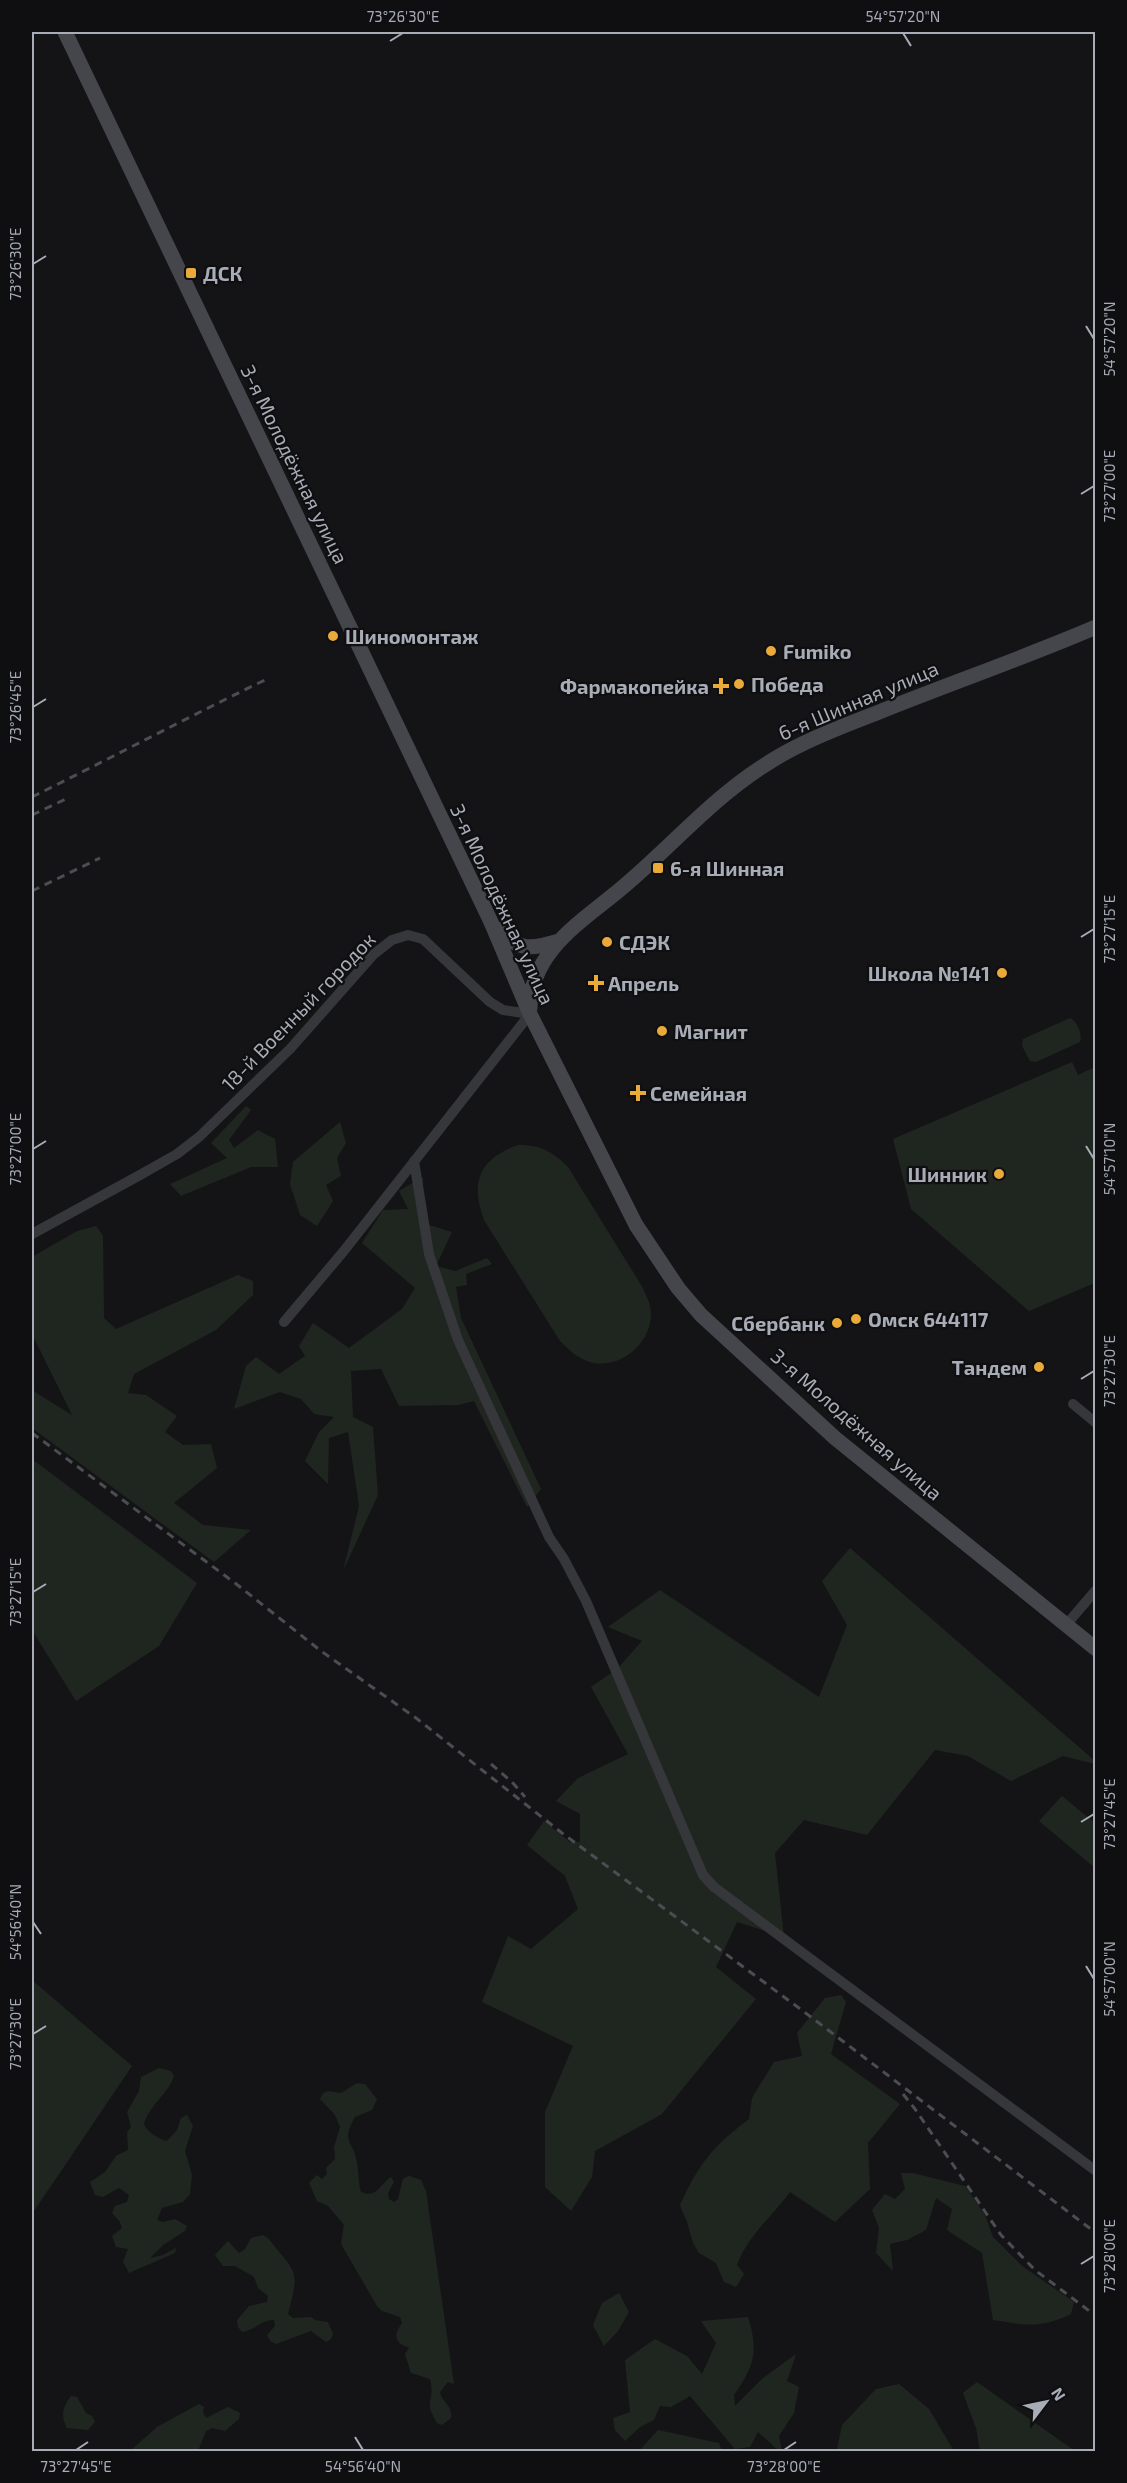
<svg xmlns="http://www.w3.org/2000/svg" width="1127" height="2483" font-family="'Exo 2',sans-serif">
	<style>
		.green { fill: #1f2620 }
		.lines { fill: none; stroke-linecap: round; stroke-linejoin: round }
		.minor { stroke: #36373b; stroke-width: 10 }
		.secondary { stroke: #44464b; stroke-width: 15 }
		.rail { stroke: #4b4d52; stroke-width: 3; stroke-dasharray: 8 6; stroke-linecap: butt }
		.ticks { fill: none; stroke: #a7acb6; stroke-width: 2 }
		.poi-dot { fill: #e9aa39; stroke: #0f0f11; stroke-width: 2 }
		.labels { text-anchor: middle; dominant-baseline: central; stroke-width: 4.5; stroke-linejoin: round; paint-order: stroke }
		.poi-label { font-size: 20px; font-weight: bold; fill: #a7acb6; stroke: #0f0f11; text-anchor: start }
		.street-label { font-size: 20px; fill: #a7acb6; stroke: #0f0f11 }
		.neatline { fill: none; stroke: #a7acb6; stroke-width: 2 }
		.ticks-label { font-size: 15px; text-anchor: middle; fill: #a7acb6 }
	</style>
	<rect width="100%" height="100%" fill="#141416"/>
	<path class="green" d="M1070 1018C1077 1021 1083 1035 1080 1042L1036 1062 1030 1061 1022 1046 1023 1039Z
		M1072 1062 1078 1075 1095 1067V1283L1029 1311 911 1209 893 1139Z
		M246 1106 251 1110 229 1140 234 1148 258 1130 275 1139 278 1167H251L181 1196 170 1184 227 1158 211 1143Z
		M340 1122 346 1143 337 1158 341 1176 326 1185 333 1201 317 1226 300 1215 290 1184 293 1162Z
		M518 1145C540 1145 552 1151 568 1167L643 1288C645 1294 649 1300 650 1306 657 1339 622 1371 590 1362 577 1358 569 1350 560 1341L484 1220C470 1182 479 1159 518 1145Z
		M423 1177V1223L452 1232 436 1266 455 1271 487 1258 492 1264 466 1274 467 1285 456 1287 461 1318 541 1489 527 1507 474 1401 458 1405 399 1406 381 1369 351 1371 353 1417 373 1427 378 1495 343 1571 359 1506 348 1432 329 1438 328 1484 305 1461 319 1432 334 1417 314 1414 301 1399 280 1392 234 1409 246 1366 256 1357 279 1374 305 1356 299 1346 313 1323 349 1348 402 1309 415 1288 362 1243 383 1210 408 1209 399 1191Z
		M96 1226 103 1236 104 1318 116 1329 238 1275 253 1281V1295L216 1330 134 1374 128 1393 146 1395 177 1416 165 1432 183 1445 211 1444 217 1468 174 1503 203 1525 251 1530 214 1562 32 1428V1387L35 1392 72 1415 32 1334V1257L77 1231Z
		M32 1459 197 1583 159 1646 76 1701 32 1630Z
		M850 1548 1095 1761V1764L1063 1756 1011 1781 968 1756 935 1750 867 1835 804 1820 775 1853 784 1937 737 1922 716 1967 756 1999 662 2114 595 2151 592 2177 571 2211 545 2187V2112L573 2046 482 2002 508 1936 531 1949 578 1909 565 1876 527 1845 544 1821 570 1842H580V1814L556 1801 578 1778 628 1754 591 1687 617 1669 642 1641 608 1627 660 1590 819 1697 847 1625 822 1581Z
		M1062 1796 1095 1823V1868L1039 1821Z
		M32 1980 132 2066 32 2214Z
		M841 1995 846 2002 831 2054 900 2104 868 2143 870 2189 835 2222 790 2192C772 2217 748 2235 737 2265L744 2274 736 2287 724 2282 716 2263 699 2253 693 2243 687 2222 680 2205C700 2162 712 2147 749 2119L752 2098 774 2062 802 2056 797 2033 825 1998Z
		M159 2068 171 2071 174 2076C169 2093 150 2104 144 2124 147 2132 160 2140 167 2141L177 2130 181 2118 187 2115 193 2126 185 2151 192 2175 190 2194 183 2202 162 2208 157 2220 163 2222 175 2219 187 2226 185 2231 163 2245 150 2258 163 2255 176 2248 175 2253 129 2273 123 2262 128 2249 116 2247 112 2236 122 2228 120 2222 112 2213 115 2206 127 2202 129 2195 119 2188 103 2197 95 2195 90 2182 105 2172 116 2156 128 2150 127 2132 131 2127 127 2112 139 2091 141 2077Z
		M357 2083 365 2084 377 2099 372 2110 355 2117C340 2143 354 2140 357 2163 359 2173 358 2182 361 2192 377 2199 380 2184 391 2177L394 2182 388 2193 389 2199 394 2202 398 2199 403 2179 409 2176 421 2180 426 2191 454 2384 448 2382 440 2392C442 2403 453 2405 451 2418L442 2425 437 2423C434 2417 429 2410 430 2404 431 2393 433 2391 430 2379L411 2373 405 2354 409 2348C394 2342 393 2336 402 2323L400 2317 382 2311 377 2306 341 2244 344 2225 328 2206 317 2201 309 2183 317 2175 322 2179 327 2174 326 2168 335 2159 334 2147 340 2127 335 2115 320 2099 323 2093 328 2091 341 2093Z
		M901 2173H913L965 2186 985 2215 993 2237 1022 2266 1074 2302 1071 2314C1040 2329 1026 2325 993 2320L982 2253 947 2230 952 2209 936 2198 926 2230 907 2240 890 2244 893 2271 876 2253 879 2228 872 2210 885 2194 895 2199 905 2189Z
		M263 2235 268 2238C297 2275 300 2268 288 2314L293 2318 311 2317 315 2320 328 2322 333 2334 331 2339 326 2342 311 2331 276 2344 270 2341 267 2335 275 2326 274 2320C262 2319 254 2331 242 2332L238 2327 237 2320 249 2306 267 2302 268 2296 258 2288 254 2277 235 2266H223L215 2255 228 2241 239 2253 245 2249 251 2238Z
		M619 2293 629 2312 618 2331 604 2346 593 2325 602 2303Z
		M748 2317C759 2352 754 2366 734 2395L735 2406 763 2378 796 2354 787 2381 799 2387 794 2413 779 2436 782 2451H779L758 2432 750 2447 735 2449 690 2396 671 2407 660 2406 654 2420 640 2427 625 2441 615 2430 613 2418 630 2412 625 2360 655 2339 687 2356 702 2374 716 2343 701 2321Z
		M977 2382 1075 2451H980L976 2428 963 2393Z
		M899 2384 929 2409 954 2451H832L837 2449 842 2425 876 2389Z
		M71 2396 77 2397 86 2413 92 2416 95 2422 88 2430 67 2428C60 2415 63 2407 71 2396Z
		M199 2404 204 2407 203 2413 206 2418 228 2407 240 2413 239 2419 225 2431 212 2428 206 2431 198 2451H130L157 2427Z
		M658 2430 719 2443 722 2451H639Z"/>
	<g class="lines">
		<path class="minor" d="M414 1161 429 1254 458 1340 549 1537 564 1559 586 1601 703 1875 714 1887 1096 2171
			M32 1234 140 1175 177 1154 199 1137 290 1049 374 954 392 940 408 935 423 939 490 1002 503 1010 530 1014
			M284 1322 343 1252 530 1014
			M1073 1404 1096 1423
			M1066 1625 1096 1590"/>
		<path class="secondary" d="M65 32 491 922 530 1014 636 1225 678 1288 701 1315 835 1438 1096 1649
			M498 929C519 952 532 949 559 941
			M530 1008C531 950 583 921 623 887 672 846 713 797 768 763 804 740 844 726 884 710 954 682 1026 657 1096 627"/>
		<path class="rail" d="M32 797C111 758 188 717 267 679
			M32 815 70 797
			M32 891 100 858
			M32 1433 235 1583 321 1651 416 1718 562 1833 803 2011 1096 2233
			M491 1764 512 1782 525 1797
			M903 2094 915 2109 1001 2235 1035 2270 1096 2316"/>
	</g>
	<path class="ticks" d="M903 33 911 46M390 41 403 33M33 264 46 256M1086 326 1094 339M1081 494 1094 486M33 707 46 699M1081 937 1094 929M1086 1146 1094 1159M33 1149 46 1141M1081 1379 1094 1371M33 1592 46 1584M1081 1822 1094 1814M33 1922 41 1934M1086 1966 1094 1979M33 2034 46 2026M1081 2264 1094 2256M355 2437 363 2450M76 2450 88 2442M784 2450 796 2442"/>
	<g class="poi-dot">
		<rect x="185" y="267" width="12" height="12" rx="3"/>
		<circle cx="333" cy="636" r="6"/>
		<circle cx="771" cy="651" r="6"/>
		<circle cx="739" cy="684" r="6"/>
		<path d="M718 677h6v6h6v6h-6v6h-6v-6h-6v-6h6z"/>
		<rect x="652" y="862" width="12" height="12" rx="3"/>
		<circle cx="607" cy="942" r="6"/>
		<circle cx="1002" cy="973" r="6"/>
		<path d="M593 974h6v6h6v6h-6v6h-6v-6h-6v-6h6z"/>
		<circle cx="662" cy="1031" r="6"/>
		<path d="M635 1084h6v6h6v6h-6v6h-6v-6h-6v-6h6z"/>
		<circle cx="999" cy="1174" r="6"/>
		<circle cx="856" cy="1319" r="6"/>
		<circle cx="837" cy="1323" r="6"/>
		<circle cx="1039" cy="1367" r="6"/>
	</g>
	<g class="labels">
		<g class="poi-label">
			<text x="203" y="273">ДСК</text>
			<text x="345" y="636">Шиномонтаж</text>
			<text x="783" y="651">Fumiko</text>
			<text x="751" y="684">Победа</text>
			<text x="709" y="686" text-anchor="end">Фармакопейка</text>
			<text x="670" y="868">6-я Шинная</text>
			<text x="619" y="942">СДЭК</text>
			<text x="990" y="973" text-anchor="end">Школа №141</text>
			<text x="608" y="983">Апрель</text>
			<text x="674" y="1031">Магнит</text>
			<text x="650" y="1093">Семейная</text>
			<text x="987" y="1174" text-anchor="end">Шинник</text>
			<text x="868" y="1319">Омск 644117</text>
			<text x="825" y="1323" text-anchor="end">Сбербанк</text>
			<text x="1027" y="1367" text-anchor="end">Тандем</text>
		</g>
		<g class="street-label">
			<text transform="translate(295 464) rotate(64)">3-я Молодёжная улица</text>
			<text transform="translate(858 700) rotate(-23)">6-я Шинная улица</text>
			<text transform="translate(503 904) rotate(65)">3-я Молодёжная улица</text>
			<text transform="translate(298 1011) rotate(-46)">18-й Военный городок</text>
			<text transform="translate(857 1424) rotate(41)">3-я Молодёжная улица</text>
		</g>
	</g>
	<rect width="1127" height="2483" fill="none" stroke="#0f0f11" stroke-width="66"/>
	<g transform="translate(1046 2402) rotate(58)" stroke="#0f0f11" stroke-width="4.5" paint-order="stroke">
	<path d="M0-4.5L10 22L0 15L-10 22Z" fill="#a7acb6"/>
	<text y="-9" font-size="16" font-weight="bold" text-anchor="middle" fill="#a7acb6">N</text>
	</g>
	<rect x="33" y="33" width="1061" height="2417" class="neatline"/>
	<g class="ticks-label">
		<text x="403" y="22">73°26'30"E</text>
		<text x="903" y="22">54°57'20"N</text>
		<text transform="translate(16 264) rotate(-90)" y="5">73°26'30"E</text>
		<text transform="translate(1110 339) rotate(-90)" y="5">54°57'20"N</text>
		<text transform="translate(1110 486) rotate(-90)" y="5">73°27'00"E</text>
		<text transform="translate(16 707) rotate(-90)" y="5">73°26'45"E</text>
		<text transform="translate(1110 929) rotate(-90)" y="5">73°27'15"E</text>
		<text transform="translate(16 1149) rotate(-90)" y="5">73°27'00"E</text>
		<text transform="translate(1110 1159) rotate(-90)" y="5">54°57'10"N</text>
		<text transform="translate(1110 1371) rotate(-90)" y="5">73°27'30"E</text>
		<text transform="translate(16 1592) rotate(-90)" y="5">73°27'15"E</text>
		<text transform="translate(1110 1814) rotate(-90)" y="5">73°27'45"E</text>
		<text transform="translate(16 1922) rotate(-90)" y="5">54°56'40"N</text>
		<text transform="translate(1110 1979) rotate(-90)" y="5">54°57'00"N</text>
		<text transform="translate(16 2034) rotate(-90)" y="5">73°27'30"E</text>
		<text transform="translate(1110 2256) rotate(-90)" y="5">73°28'00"E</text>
		<text x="76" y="2472">73°27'45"E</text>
		<text x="363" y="2472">54°56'40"N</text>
		<text x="784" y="2472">73°28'00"E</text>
	</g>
</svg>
